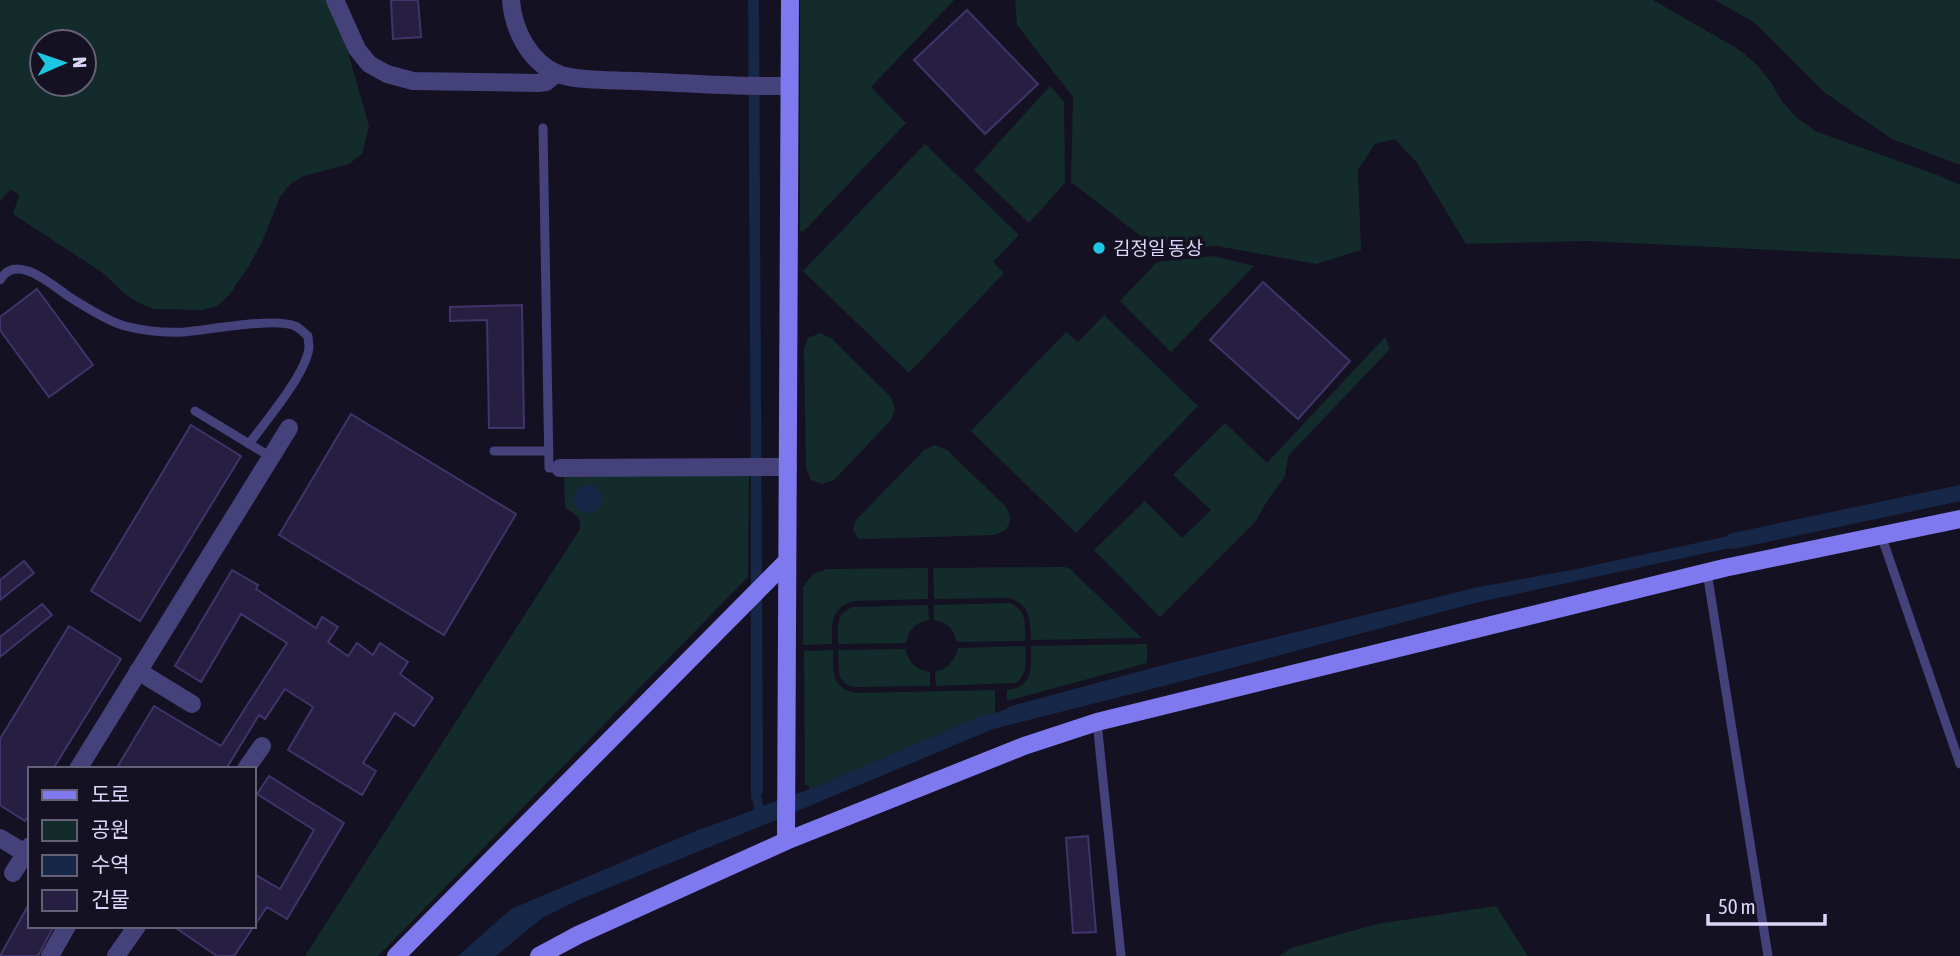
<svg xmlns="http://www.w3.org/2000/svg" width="1960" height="956" font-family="'Asap Condensed','Noto Sans KR',sans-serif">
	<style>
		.green { fill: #142b2b; fill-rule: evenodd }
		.water { fill: #162747 }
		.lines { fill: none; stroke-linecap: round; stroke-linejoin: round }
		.canal { stroke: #162747; stroke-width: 16 }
		.building { fill: #271f41; stroke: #40346a; stroke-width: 2 }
		.lane { stroke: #45417b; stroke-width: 9 }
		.street { stroke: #45417b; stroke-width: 18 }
		.secondary { stroke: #7f79ef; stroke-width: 18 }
		.poi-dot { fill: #1bc7e2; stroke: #141122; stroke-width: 2.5 }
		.labels { text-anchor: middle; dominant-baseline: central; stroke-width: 7; stroke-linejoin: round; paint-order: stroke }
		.poi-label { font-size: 19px; fill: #dcd6fa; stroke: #141122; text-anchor: start }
	</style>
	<rect width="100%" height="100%" fill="#141122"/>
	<path class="green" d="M0 0H329L341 28 369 126 362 154 349 164 304 176 290 184 280 197 262 242 247 269 229 295 217 306 202 310 154 309 139 303 125 294 103 273 13 214 19 195 11 189 0 201ZM42 42H84V84H42Z
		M800 0H954L871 87 906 123 803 232 800 231Z
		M1015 0H1653L1738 49 1755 63 1770 81 1781 100 1796 117 1815 131 1940 176 1960 185V259L1587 241 1466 244 1417 163 1395 139 1375 144 1358 170 1361 250 1316 264 1217 246 1159 250 1071 182 1073 97 1017 25Z
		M1715 0H1960V165L1892 139 1824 92 1755 23Z
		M1050 86 1064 102 1065 183 1029 223 974 170Z
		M925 144 1019 235 993 262 1004 273 909 373 803 271Z
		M1214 256 1254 266 1171 352 1120 301 1157 262Z
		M1104 315 1198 406 1076 533 971 431 1066 332 1078 342Z
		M820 333 831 338 891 397 895 408 891 420 834 480 822 484 811 480 806 468 804 349 808 338Z
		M1385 337 1390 349 1288 456 1285 476 1269 498 1255 522 1160 617 1094 550 1145 501 1182 538 1211 510 1173 475 1225 423 1267 463Z
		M935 445 947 450 1006 507 1011 519 1006 530 995 535 863 539 858 538 853 529 856 520 924 450Z
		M564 476H749L748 577 378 956H305L580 529C582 516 574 514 565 508Z
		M1065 567 1070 569 1142 638 1031 640C1030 621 1031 606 1010 598L934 599 933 568Z
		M928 568V599L854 601C830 608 832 623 832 644L803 645V587L813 574 827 569Z
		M1010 603C1027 611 1025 624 1025 641L957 642C954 629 947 622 934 620V605Z
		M928 605 929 620C916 622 908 630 906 643L838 644C838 627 835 612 854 607Z
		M1147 644V663L1007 701V690C1034 687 1031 668 1031 646Z
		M1025 646C1026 661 1028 673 1016 683L936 686 935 672C948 669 955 661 958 648Z
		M905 649C909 662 916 670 930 672V686L856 687 850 686 844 683 839 674 838 650Z
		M833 650C833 671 831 688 856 693L995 690V713L989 715 985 714 810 789 808 785H805L804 651Z
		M1496 906 1528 956H1280L1291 948 1377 924Z"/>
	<path class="water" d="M748 0H759L763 792 761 795 763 806 810 789 985 714 989 715 1007 709 1008 707 1167 664 1474 588 1581 568 1752 531 1753 543 1479 602 1179 682 993 729 769 823 576 901 542 918 496 956H458L511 909 698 830 754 810 753 801 751 799V490Z
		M574 499a14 14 0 1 1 28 0a14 14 0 1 1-28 0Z"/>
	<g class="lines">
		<path class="canal" d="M1733 541 1960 493"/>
	</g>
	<path class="building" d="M391 0H418L421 37 393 39Z
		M967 10 1038 84 985 134 914 60Z
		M1263 282 1350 361 1298 419 1210 340Z
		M37 289 93 365 49 397 0 330V317Z
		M522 305 524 428H489L487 320 450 321V307Z
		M351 414 516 514 444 635 279 535Z
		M191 425 241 456 140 621 91 591Z
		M24 561 34 573 0 600V580Z
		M232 570 258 585 256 589 316 628 322 617 338 627 328 642 348 656 357 643 373 655 380 643 408 662 400 674 433 698 414 726 395 713 363 763 376 771 362 795 288 750 313 707 285 689 265 719 259 715 226 769H116L154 706 221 746 287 643 241 614 201 682 175 666Z
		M42 604 52 615 0 657V637Z
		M69 626 121 659 53 769H30V814L25 821 0 805V739Z
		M269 776 344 823 287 919 267 907 234 956H217L173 926H254V874L280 889 314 830 257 794Z
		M1088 836 1096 932 1073 933 1066 838Z
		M30 902V926H54L39 954 38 956H0Z"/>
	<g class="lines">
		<path class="lane" d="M543 128 549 468H560
			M0 280C16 252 52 285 68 296 82 305 110 322 125 326 144 331 164 333 184 332 209 330 275 317 295 326 300 328 304 333 308 336 308 340 309 344 309 347 307 373 265 422 249 444
			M195 411 271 457
			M494 451H549
			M1881 535 1960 764
			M1707 572 1768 956
			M1097 722 1121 956"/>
		<path class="street" d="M335 0 357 49 369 64 387 74 413 81 538 83 546 82 557 73
			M511 0C513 29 529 62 558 74 577 81 612 80 633 81 685 83 737 87 789 86
			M560 468 788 467
			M138 671 192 704
			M78 769 289 428
			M246 769 262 746
			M0 838 25 853
			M13 873 30 846
			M50 956 67 926
			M116 956 137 926"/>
		<path class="secondary" d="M786 841 790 0
			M396 956 787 561
			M539 956 578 935 786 841 1024 746 1097 722 1724 568 1960 519"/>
	</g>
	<circle class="poi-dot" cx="1099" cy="248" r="7"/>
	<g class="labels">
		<g class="poi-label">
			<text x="1113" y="248">김정일 동상</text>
		</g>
	</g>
	<rect x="28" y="767" width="228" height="161" fill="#141122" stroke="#646078" stroke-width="2"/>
	<rect x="42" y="790" width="35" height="10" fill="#7f79ef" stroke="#646078" stroke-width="2"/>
	<text x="91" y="802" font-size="21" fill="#dcd6fa">도로</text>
	<rect x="42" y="820" width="35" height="21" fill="#142b2b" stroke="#646078" stroke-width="2"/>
	<text x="91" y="837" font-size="21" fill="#dcd6fa">공원</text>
	<rect x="42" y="855" width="35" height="21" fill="#162747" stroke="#646078" stroke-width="2"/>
	<text x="91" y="872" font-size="21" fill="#dcd6fa">수역</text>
	<rect x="42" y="890" width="35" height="21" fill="#271f41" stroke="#646078" stroke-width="2"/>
	<text x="91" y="907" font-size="21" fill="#dcd6fa">건물</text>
	<g transform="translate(63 63) rotate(88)"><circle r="33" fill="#141122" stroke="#646078" stroke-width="2"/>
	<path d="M0-5L12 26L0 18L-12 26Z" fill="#1bc7e2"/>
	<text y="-10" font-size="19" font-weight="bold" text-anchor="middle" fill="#dcd6fa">N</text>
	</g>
	<path d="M1708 914v10h117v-10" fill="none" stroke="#dcd6fa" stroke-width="3.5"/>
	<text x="1718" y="914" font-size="21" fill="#dcd6fa" stroke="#141122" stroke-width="5" paint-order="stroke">50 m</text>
</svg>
